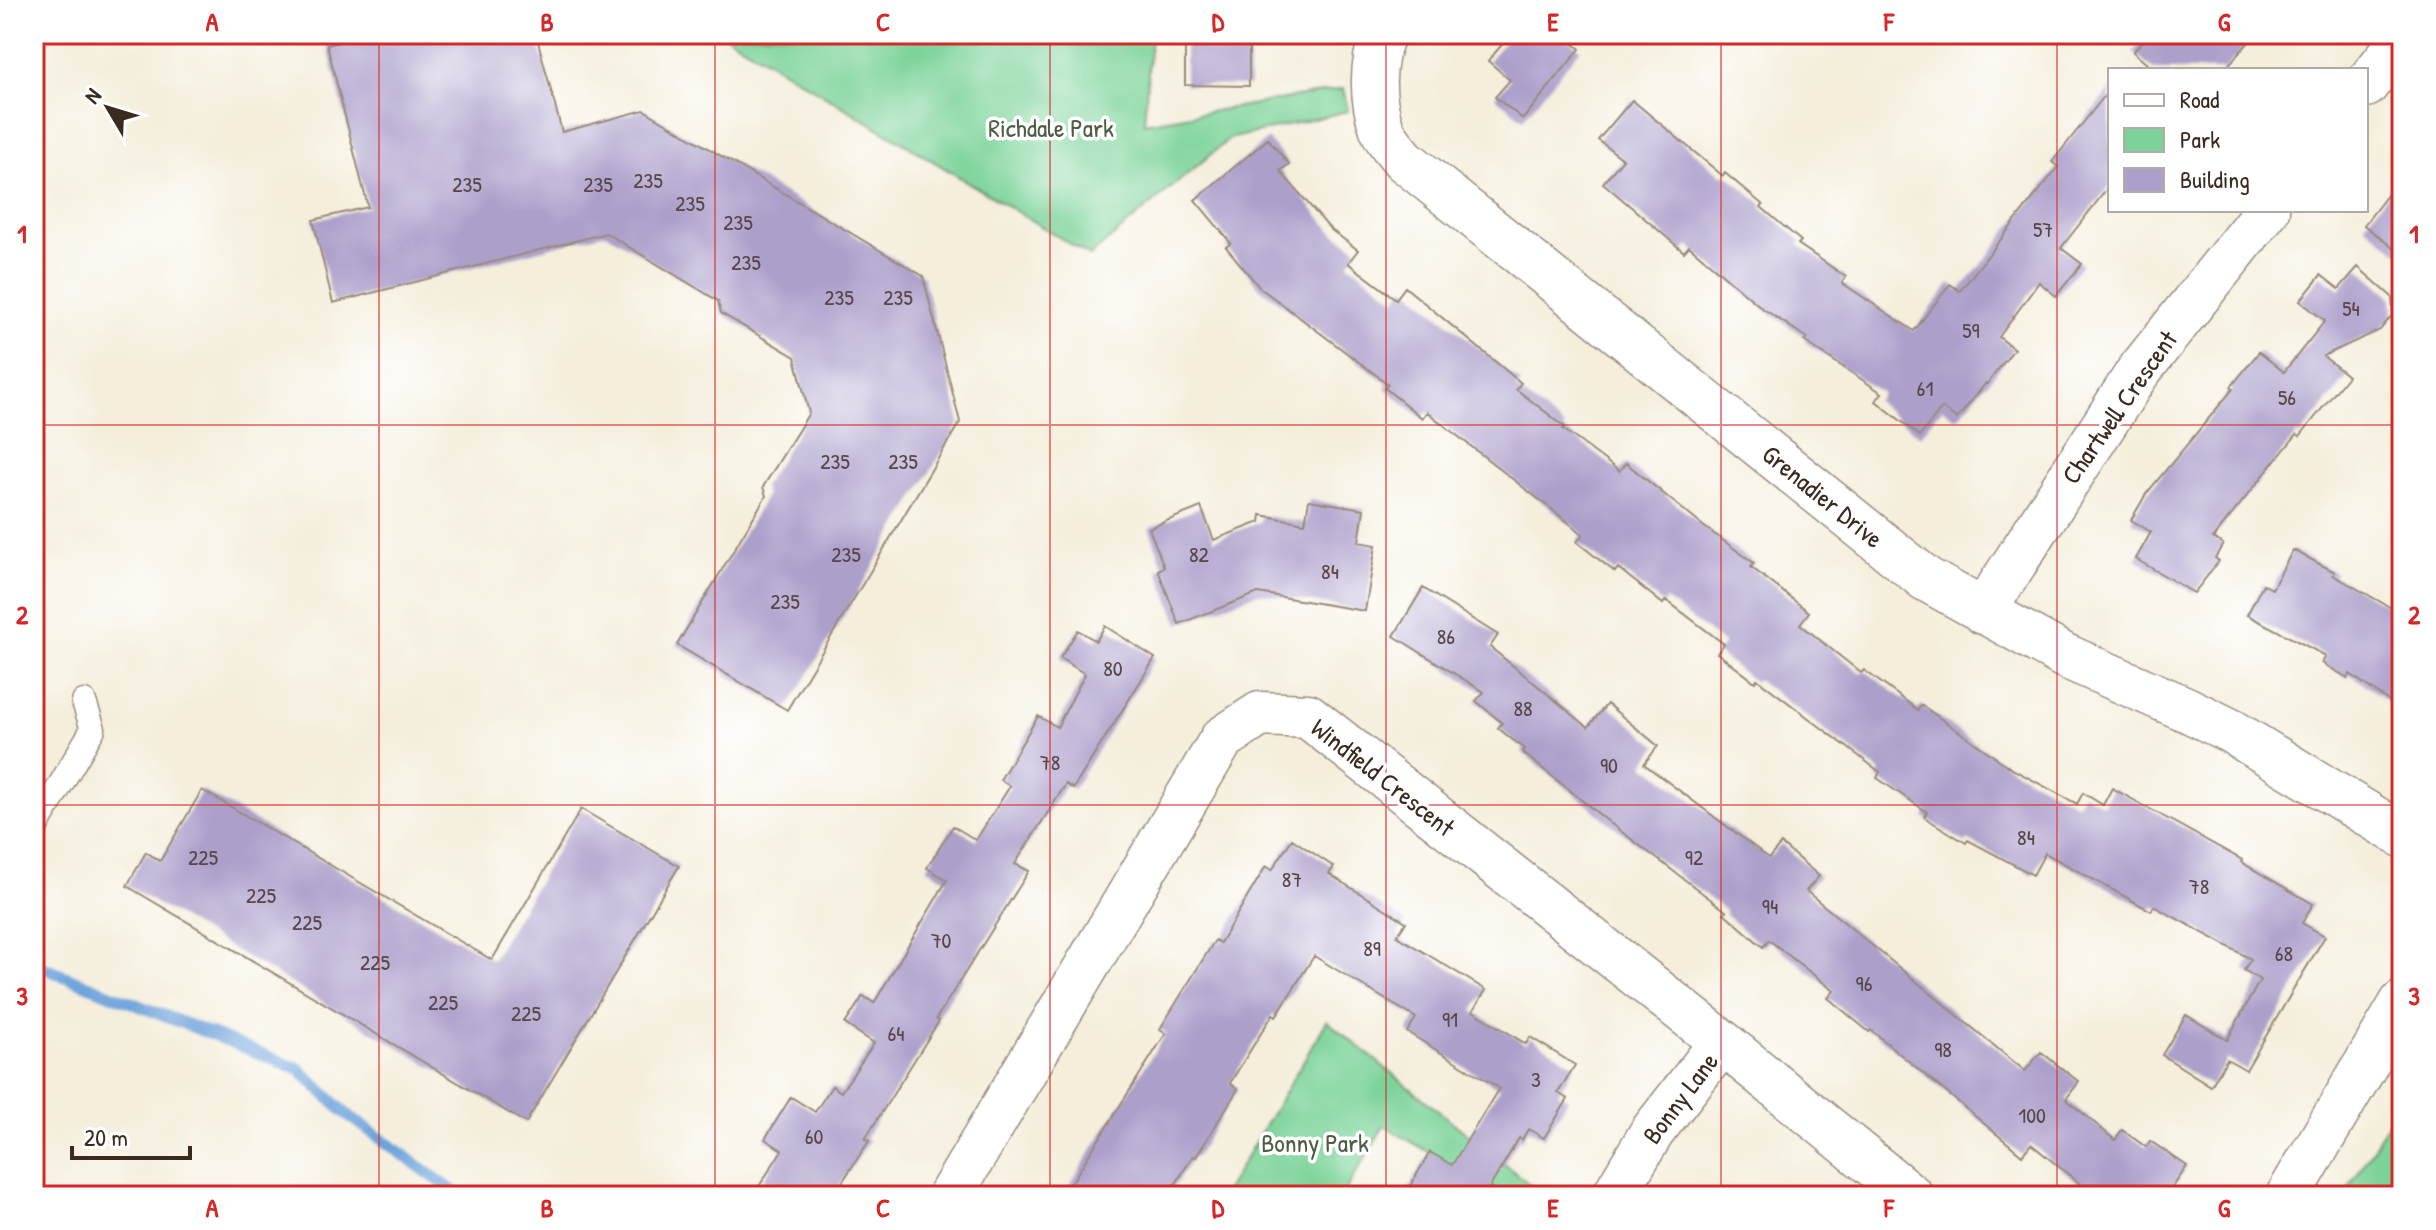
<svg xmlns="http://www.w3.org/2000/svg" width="2436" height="1230" font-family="'Patrick Hand',sans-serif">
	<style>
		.green { fill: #7bd399; stroke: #5b7e5c; stroke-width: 2 }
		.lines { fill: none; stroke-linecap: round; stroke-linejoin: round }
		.stream { stroke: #6da2da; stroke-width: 12 }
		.building { fill: #ac9fca }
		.lane-casing { stroke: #988c7c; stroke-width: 27 }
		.street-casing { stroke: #988c7c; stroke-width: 47 }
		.lane { stroke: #fff; stroke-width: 24 }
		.street { stroke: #fff; stroke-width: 44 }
		.grid { fill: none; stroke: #d62828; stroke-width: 2; stroke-opacity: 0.55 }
		.labels { text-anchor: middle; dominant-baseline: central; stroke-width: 7; stroke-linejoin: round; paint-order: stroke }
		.number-label { font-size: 22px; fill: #574749 }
		.park-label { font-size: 26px; fill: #4e5d43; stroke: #fff }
		.street-label { font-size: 26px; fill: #3b2a1e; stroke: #fff }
		.neatline { fill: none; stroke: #d62828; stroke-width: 3 }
		.grid-label { font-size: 26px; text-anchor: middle; font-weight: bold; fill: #d62828 }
	</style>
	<rect width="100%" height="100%" fill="#fff"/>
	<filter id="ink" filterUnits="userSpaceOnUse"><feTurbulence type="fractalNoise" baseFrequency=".0125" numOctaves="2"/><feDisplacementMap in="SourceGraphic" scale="16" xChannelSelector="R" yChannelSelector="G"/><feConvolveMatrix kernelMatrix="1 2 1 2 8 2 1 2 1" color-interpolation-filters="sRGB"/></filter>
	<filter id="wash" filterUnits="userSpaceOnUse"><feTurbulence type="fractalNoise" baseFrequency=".006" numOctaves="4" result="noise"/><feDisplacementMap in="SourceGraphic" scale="32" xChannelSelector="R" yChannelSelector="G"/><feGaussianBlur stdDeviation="1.8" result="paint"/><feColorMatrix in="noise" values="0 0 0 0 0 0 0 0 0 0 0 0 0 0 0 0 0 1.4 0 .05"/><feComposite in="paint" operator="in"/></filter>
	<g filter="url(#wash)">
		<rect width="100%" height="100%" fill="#f4eedb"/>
		<path class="green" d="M723 34H1151L1144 123 1343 89 1348 111 1229 139 1090 256Z
			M1327 1021 1544 1196H1505L1384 1126 1342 1196H1223Z
			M2400 1104 2402 1105V1196H2344Z"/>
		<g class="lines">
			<path class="stream" d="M34 964 299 1069 344 1112 460 1196"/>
		</g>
		<g id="blocks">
			<path class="building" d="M371 34H536L562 132 644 110 923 276 960 422 787 710 677 645 766 496 763 487 809 413 795 357 721 313 718 301 606 233 333 303 313 220 368 207 327 45Z
				M1185 34H1249V86L1185 85Z
				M1511 34H1562L1580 49 1523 119 1495 97 1510 80 1488 61Z
				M2149 34H2256L2224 70H2154L2133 52Z
				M2110 89V185L2061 248 2082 264 2056 296 2039 282 1999 337 2014 349 1987 384 1986 383 1957 419 1942 408 1920 436 1876 401 1882 393 1804 341 1807 338 1762 308 1689 246 1684 252 1603 183 1623 159 1598 140 1632 100 1723 176 1725 173 1763 205 1761 207 1801 241 1798 244 1846 277 1842 283 1914 331 1950 284 1960 291 2058 167 2052 162Z
				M1268 139 1289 164 1280 171 1330 229 1358 250 1348 263 1396 299 1405 287 1521 383 1516 389 1565 427 1563 429 1619 471 1626 463 1703 526 1754 563 1751 567 1809 612 1800 624 1861 673 1864 670 1918 710 1921 705 2012 769 2077 804 2083 793 2103 805 2112 788 2242 860 2241 862 2313 904 2302 923 2325 936 2246 1070 2227 1059 2211 1086 2162 1055 2186 1015 2227 1040 2260 980 2244 970 2251 959 2154 906 2151 911 2045 853 2033 875 1968 840 1966 843 1924 817 1927 812 1877 778 1880 772 1757 679 1755 682 1717 653 1724 644 1666 600 1663 604 1618 568 1615 572 1577 542 1583 534 1427 412 1422 418 1385 388 1388 384 1259 287 1226 247 1231 243 1195 200Z
				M2402 176V255L2364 225Z
				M2358 267 2392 297 2393 314 2380 330 2323 356 2348 376 2300 436 2297 434 2213 538 2223 544 2215 558 2219 561 2194 593 2136 559 2151 532 2131 520 2146 494 2233 389 2231 387 2259 352 2284 372 2325 321 2300 301 2321 275 2339 289Z
				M1309 500 1364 509 1359 542 1376 545 1365 611 1258 593 1179 624 1158 570 1164 567 1149 528 1201 507 1214 540 1260 522 1261 515 1305 523Z
				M2293 550 2335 572 2333 575 2402 614V683L2390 702 2350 674 2348 678 2322 663 2326 656 2247 615 2263 584 2272 589Z
				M1423 588 1498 635 1490 647 1588 727 1607 704 1658 746 1644 764 1769 858 1781 844 1819 876 1806 891 2025 1071 2041 1052 2079 1082 2066 1099 2115 1140 2122 1130 2146 1147 2150 1141 2187 1166 2167 1196H2095L2031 1144 2022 1155 1871 1030 1869 1032 1828 998 1834 991 1769 940 1763 947 1724 913 1726 911 1610 823 1522 752 1524 749 1498 728 1502 723 1476 701 1484 692 1394 636Z
				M1105 626 1155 658 1073 789 1066 784 1015 864 1029 871 936 1019 939 1021 865 1139 869 1141 833 1196H753L782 1150 765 1139 791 1097 815 1112 832 1086 841 1092 874 1043 845 1024 863 996 874 1003 947 880 927 868 953 826 976 840 1010 786 1000 780 1038 716 1057 727 1085 674 1060 658 1078 630 1096 641Z
				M202 790 492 960 581 809 679 866 526 1123 127 886 146 852 160 861Z
				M1292 839 1334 867 1329 874 1406 922 1397 936 1486 990 1473 1011 1526 1044 1530 1037 1575 1065 1558 1093 1568 1099 1544 1138 1528 1129 1522 1140 1519 1138 1490 1187 1506 1196H1404L1430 1152 1452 1165 1499 1088 1407 1032 1416 1018 1314 956 1276 1016 1273 1014 1230 1083 1238 1089 1196 1157 1193 1156 1168 1196H1063L1166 1033 1160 1029 1215 940 1220 943 1266 866 1272 870Z"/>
		</g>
	</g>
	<g filter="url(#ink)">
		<use href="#blocks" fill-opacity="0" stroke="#988c7c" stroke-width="2"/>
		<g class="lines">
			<g class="lane-casing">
				<path id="lane" d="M34 830 93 729 84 702"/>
			</g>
			<g class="street-casing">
				<path id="street" d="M1383 34C1371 64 1371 99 1382 129 1386 140 1397 151 1404 160L1926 579 2065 656 2188 710 2231 731 2402 835
					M2366 85 2402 40
					M1983 612 2138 372 2267 210
					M950 1196 1222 739 1260 714 1308 716 1722 1042 1911 1196
					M1614 1196 1652 1132 1722 1042
					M2288 1196 2402 1003"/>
			</g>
			<use href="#lane" class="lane"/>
			<use href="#street" class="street"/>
		</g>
	</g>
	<path class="grid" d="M379 34V1196M715 34V1196M1050 34V1196M1386 34V1196M1721 34V1196M2057 34V1196M34 425H2402M34 805H2402"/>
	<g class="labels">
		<g class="number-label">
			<text x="648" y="180">235</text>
			<text x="467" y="184">235</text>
			<text x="598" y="184">235</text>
			<text x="690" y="203">235</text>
			<text x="738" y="222">235</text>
			<text x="2043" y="229">57</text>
			<text x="746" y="262">235</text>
			<text x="839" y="297">235</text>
			<text x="898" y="297">235</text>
			<text x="2351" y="308">54</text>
			<text x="1971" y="330">59</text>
			<text x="1925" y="388">61</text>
			<text x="2287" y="397">56</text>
			<text x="835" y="461">235</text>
			<text x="903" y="461">235</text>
			<text x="846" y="554">235</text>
			<text x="1199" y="554">82</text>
			<text x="1330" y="571">84</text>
			<text x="785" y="601">235</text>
			<text x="1446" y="636">86</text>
			<text x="1113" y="668">80</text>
			<text x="1523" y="708">88</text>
			<text x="1050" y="762">78</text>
			<text x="1609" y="765">90</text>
			<text x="2026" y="837">84</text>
			<text x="203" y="857">225</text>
			<text x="1694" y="857">92</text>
			<text x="1292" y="879">87</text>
			<text x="2199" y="886">78</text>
			<text x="261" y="895">225</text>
			<text x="1770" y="906">94</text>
			<text x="307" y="922">225</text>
			<text x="941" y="940">70</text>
			<text x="1372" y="948">89</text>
			<text x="2284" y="953">68</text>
			<text x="375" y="962">225</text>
			<text x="1864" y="983">96</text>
			<text x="443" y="1002">225</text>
			<text x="526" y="1013">225</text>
			<text x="1450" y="1019">91</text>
			<text x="896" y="1033">64</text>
			<text x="1943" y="1049">98</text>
			<text x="1536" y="1079">3</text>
			<text x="2032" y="1115">100</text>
			<text x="814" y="1136">60</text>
		</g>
		<g class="park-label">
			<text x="1051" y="127">Richdale Park</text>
			<text x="1315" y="1142">Bonny Park</text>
		</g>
		<g class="street-label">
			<text transform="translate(2119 407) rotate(-55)">Chartwell Crescent</text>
			<text transform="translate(1823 496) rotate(39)">Grenadier Drive</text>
			<text transform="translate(1383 777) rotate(38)">Windfield Crescent</text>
			<text transform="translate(1680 1098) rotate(-53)">Bonny Lane</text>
		</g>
	</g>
	<rect width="2436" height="1230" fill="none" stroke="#fff" stroke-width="88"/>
	<rect x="2108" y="68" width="260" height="144" fill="#ffffff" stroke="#b1aaa5" stroke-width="2"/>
	<rect x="2124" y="94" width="40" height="12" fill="#ffffff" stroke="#b1aaa5" stroke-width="2"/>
	<text x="2180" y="108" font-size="24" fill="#3b2a1e">Road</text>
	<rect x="2124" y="128" width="40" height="24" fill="#7bd399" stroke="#b1aaa5" stroke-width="2"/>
	<text x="2180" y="148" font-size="24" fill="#3b2a1e">Park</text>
	<rect x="2124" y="168" width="40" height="24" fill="#ac9fca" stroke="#b1aaa5" stroke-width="2"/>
	<text x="2180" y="188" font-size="24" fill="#3b2a1e">Building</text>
	<g transform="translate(108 108) rotate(308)" stroke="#ffffff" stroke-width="6" paint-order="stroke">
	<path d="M0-6L14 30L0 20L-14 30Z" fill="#3b2a1e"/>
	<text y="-12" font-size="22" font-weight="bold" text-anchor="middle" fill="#3b2a1e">N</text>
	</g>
	<path d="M72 1146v12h118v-12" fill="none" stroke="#3b2a1e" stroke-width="4"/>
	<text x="84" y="1146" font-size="24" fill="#3b2a1e" stroke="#ffffff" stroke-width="6" paint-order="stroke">20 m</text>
	<rect x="44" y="44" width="2348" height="1142" class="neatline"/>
	<g class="grid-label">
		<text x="212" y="31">A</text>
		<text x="547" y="31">B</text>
		<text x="883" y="31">C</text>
		<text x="1218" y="31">D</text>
		<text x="1553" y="31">E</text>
		<text x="1889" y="31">F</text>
		<text x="2224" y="31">G</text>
		<text x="22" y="243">1</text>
		<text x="2414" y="243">1</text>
		<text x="22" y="624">2</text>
		<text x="2414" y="624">2</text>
		<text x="22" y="1005">3</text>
		<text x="2414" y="1005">3</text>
		<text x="212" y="1217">A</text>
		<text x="547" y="1217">B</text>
		<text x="883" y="1217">C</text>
		<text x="1218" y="1217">D</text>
		<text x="1553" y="1217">E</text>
		<text x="1889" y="1217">F</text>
		<text x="2224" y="1217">G</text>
	</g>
</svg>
